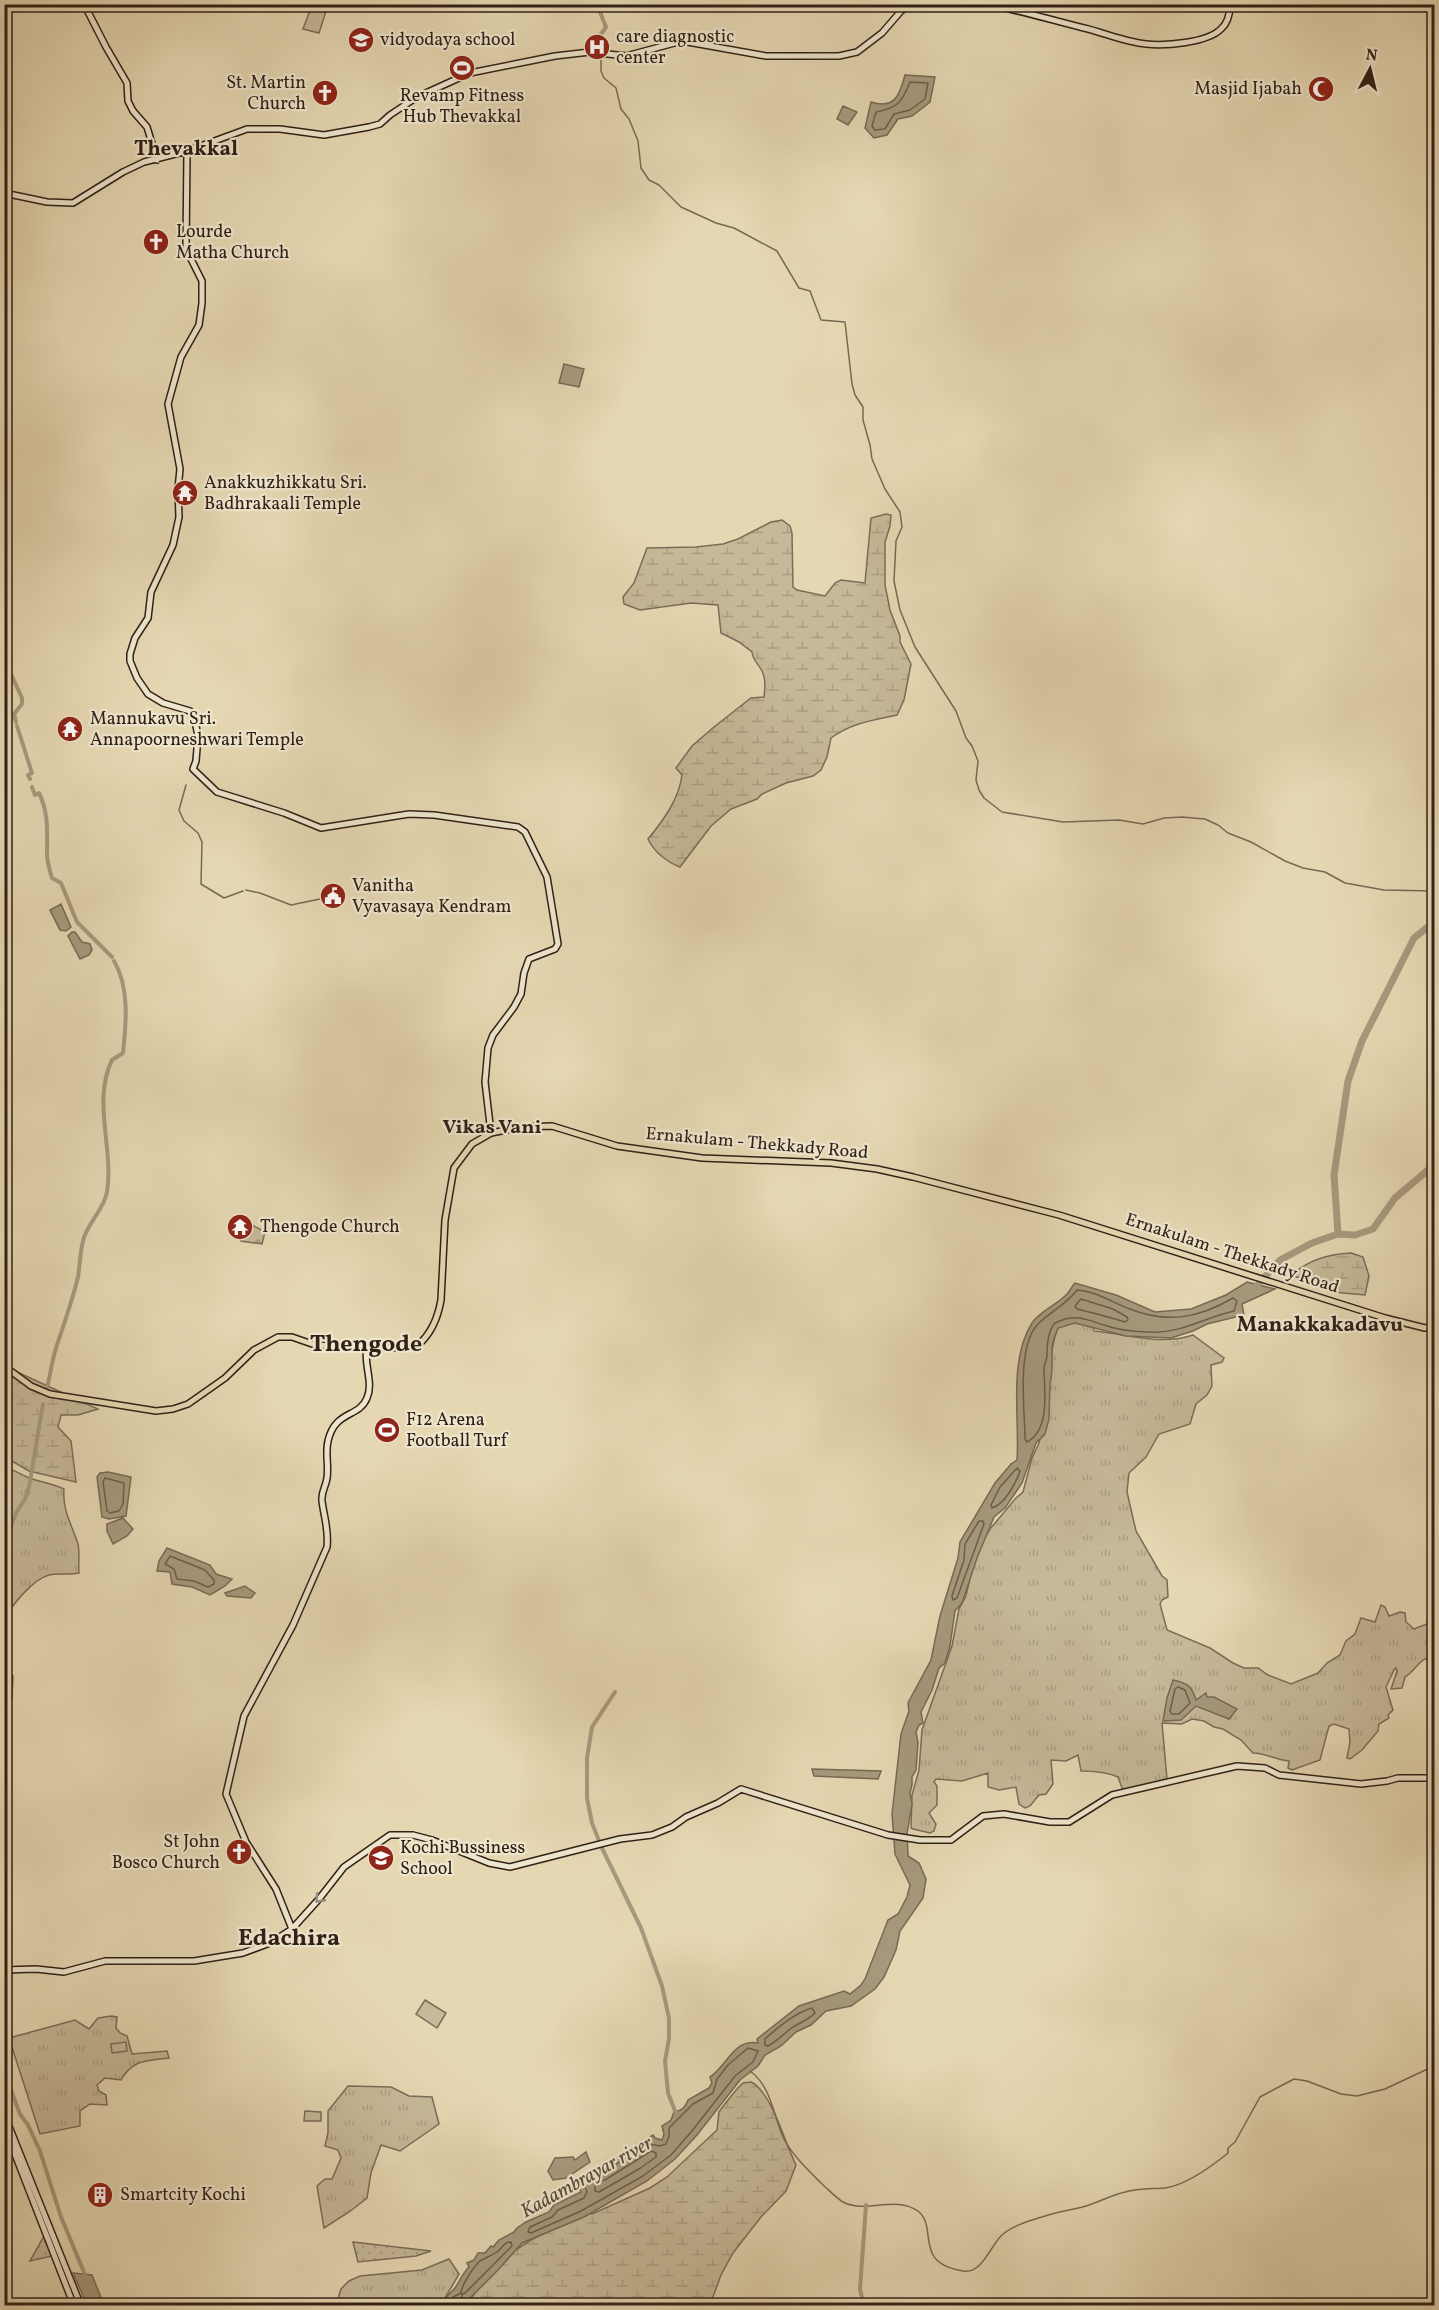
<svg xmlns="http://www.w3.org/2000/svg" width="1439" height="2310" font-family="Vollkorn,serif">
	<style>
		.grass { fill: url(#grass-tufts); stroke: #7b6c58; stroke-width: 1.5 }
		.wetland { fill: url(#wetland-marsh); stroke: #7b6c58; stroke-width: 1.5 }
		.cemetery { fill: url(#cemetery-stones); stroke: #7b6c58; stroke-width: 1.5 }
		.park { fill: #c6b898; stroke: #7b6c58; stroke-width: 1.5 }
		.garden { fill: url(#garden-dots); stroke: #7b6c58; stroke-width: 1.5 }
		.water { fill: #a7997d; stroke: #776954; stroke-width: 1.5 }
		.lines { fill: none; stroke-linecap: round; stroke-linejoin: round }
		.shore { stroke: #6c5d4a; stroke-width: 1.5 }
		.stream { stroke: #776954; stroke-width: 1.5 }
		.canal { stroke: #a7997d; stroke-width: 4 }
		.river { stroke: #a7997d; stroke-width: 7 }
		.secondary-casing { stroke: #302117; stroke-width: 8 }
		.primary-casing { stroke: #302117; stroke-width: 8 }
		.secondary { stroke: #eee5cd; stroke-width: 5 }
		.primary { stroke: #e5d7b2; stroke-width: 5 }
		.oneway { stroke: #988d7b }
		.labels { text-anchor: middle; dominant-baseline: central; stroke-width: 4.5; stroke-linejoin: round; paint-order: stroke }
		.poi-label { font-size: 18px; fill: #302117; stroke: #eee5cd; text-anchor: start }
		.street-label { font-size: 18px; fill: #302117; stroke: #eee5cd }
		.neighbourhood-label { font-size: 20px; font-weight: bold; fill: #302117; stroke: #eee5cd }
		.water-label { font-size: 20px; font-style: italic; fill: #5a4b3b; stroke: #eee5cd }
		.quarter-label { font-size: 21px; font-weight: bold; fill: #302117; stroke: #eee5cd }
		.district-label { font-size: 24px; font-weight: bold; fill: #302117; stroke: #eee5cd }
	</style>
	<defs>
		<pattern id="grass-tufts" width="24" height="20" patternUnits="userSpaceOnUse" patternTransform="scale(1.5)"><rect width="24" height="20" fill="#c6b898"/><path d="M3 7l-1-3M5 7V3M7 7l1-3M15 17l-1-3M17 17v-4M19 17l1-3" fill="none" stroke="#aa9e82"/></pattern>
		<pattern id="wetland-marsh" width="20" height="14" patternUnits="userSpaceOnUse" patternTransform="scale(1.5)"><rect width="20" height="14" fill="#c6b898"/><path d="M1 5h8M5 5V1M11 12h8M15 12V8" fill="none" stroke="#aa9e82"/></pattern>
		<pattern id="cemetery-stones" width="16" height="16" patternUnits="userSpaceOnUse" patternTransform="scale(1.5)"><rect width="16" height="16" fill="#c6b898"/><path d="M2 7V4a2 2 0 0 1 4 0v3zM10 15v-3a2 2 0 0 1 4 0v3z" fill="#aa9e82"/></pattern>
		<pattern id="garden-dots" width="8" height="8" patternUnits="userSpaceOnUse" patternTransform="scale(1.5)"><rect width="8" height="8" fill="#c6b898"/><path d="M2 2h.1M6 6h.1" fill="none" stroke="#aa9e82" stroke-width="1.8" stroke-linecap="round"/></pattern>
	</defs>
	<rect width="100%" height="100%" fill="#e5d7b2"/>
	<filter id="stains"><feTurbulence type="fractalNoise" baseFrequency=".00333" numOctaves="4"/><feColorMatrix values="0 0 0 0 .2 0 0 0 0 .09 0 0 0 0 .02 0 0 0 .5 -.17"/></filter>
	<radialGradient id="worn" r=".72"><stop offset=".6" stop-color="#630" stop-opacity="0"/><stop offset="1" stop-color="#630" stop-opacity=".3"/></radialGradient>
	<path class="grass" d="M1068 1322 1093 1326 1094 1331C1127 1334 1160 1346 1193 1335L1224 1358 1222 1362 1211 1365 1212 1386 1207 1395 1196 1404 1190 1424 1159 1434 1146 1457 1129 1473 1127 1492 1136 1531 1162 1576 1167 1580 1168 1597 1162 1600 1160 1604 1167 1630 1210 1648 1233 1663 1244 1668H1258L1268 1675 1291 1684 1318 1673 1327 1663 1340 1655 1346 1641 1355 1634 1361 1618 1375 1622 1381 1605 1385 1607 1389 1616 1400 1612 1405 1613 1406 1622 1414 1629 1427 1624 1428 1614 1434 1615V1657C1420 1656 1416 1671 1405 1677L1402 1688 1391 1689 1397 1671 1396 1668 1394 1670 1386 1687 1393 1710 1388 1715 1389 1718 1379 1724 1378 1731 1362 1750 1350 1759 1347 1758 1350 1742 1349 1729 1334 1724 1329 1726 1320 1760 1292 1770 1288 1768 1289 1761C1276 1760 1266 1753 1253 1753L1241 1740 1223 1729 1214 1727 1204 1721 1192 1719 1182 1724 1162 1723 1167 1779 1126 1790 1122 1788 1118 1777C1107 1772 1093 1771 1081 1771L1078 1755 1066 1761 1051 1760 1053 1784 1046 1794 1039 1795 1030 1806 1025 1808 1019 1804 1016 1787 999 1790 988 1787V1773L962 1781 936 1779 934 1782 937 1786V1805L929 1813 936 1824 934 1831 930 1833 913 1829 911 1828 912 1795 919 1770 922 1730 952 1646 959 1609 966 1596 974 1561 982 1542 990 1529 1016 1498 1023 1492 1032 1458 1039 1443 1049 1391 1050 1359 1055 1336 1058 1327Z
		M5 1468C14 1469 19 1474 27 1477 38 1482 52 1483 64 1489 62 1510 72 1525 78 1544 80 1553 78 1564 79 1573 69 1575 58 1573 49 1575 33 1579 11 1606 5 1619Z
		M5 1675 13 1676 12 1699 5 1702Z
		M111 2016 117 2017 116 2028 120 2033 127 2036 132 2054 167 2051 169 2058C147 2061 133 2059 121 2080L105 2078 97 2085 99 2091 106 2095 107 2105 90 2104 80 2111V2126L40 2134 9 2038 75 2020 89 2029 98 2018Z
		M348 2086 391 2087 409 2096 432 2097 439 2124 400 2151 381 2145 371 2173 367 2198 349 2212 324 2228 317 2186 325 2179H332L341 2158 338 2150 325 2146 328 2133V2111Z
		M449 2259 459 2274 441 2305H336L341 2289 349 2281 360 2276 422 2270Z"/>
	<path class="wetland" d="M886 514 891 515 890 526 885 542V585L890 610 900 636V642L911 664 904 700 897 715C873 720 851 723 831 738L827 757 821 770 813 776 786 783 762 794 757 799 731 809 711 826 680 867C667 862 654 852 648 839 663 821 679 799 682 775L676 768 692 746 714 727 751 698 764 697C765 688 766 679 762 671 758 663 753 661 752 652L739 642 721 633 718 605 691 603 640 610 624 604 623 597 634 583 647 548 696 547 723 544 738 539 771 522 782 520 790 526 792 533 793 587 797 590 825 596 835 583 841 580 865 583 871 518Z
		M1351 1253 1363 1257 1369 1276 1365 1295 1332 1292 1292 1275C1308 1260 1329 1254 1351 1253Z
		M4 1366 98 1409 78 1415H61L58 1427 71 1441 76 1482 29 1471 5 1457Z
		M751 2082C772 2092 785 2144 796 2165L786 2191 761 2217 733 2253 721 2275 710 2305 469 2306 471 2299 476 2291 514 2251 531 2240 584 2212 592 2214 650 2188 667 2177 717 2130 719 2112 724 2105 737 2089 743 2083Z"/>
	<path class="cemetery" d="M243 1220 265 1232 262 1244 241 1241Z"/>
	<path class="park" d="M312 5H328L319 33 303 29Z
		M382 1418 399 1428 392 1441 375 1431Z
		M425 2000 446 2013 437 2028 416 2014Z
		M126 2042 127 2051 112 2053 111 2044Z
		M305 2111 321 2112V2121H304Z"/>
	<path class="garden" d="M44 2236 52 2256 30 2261Z
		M353 2242 431 2251 416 2256 358 2262Z"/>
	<path class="water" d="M905 75 935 77 930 102 912 116 898 119 887 135 874 138 865 128 871 102C895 110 900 94 905 75Z
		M843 106 857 112 848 125 837 119Z
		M564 364 584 369 579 387 559 383Z
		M61 904 71 927 66 931 60 930 50 910Z
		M72 932H75L82 942 90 944 92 950 89 955 80 959 68 936Z
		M1247 1282 1275 1289 1242 1304 1244 1315 1207 1324 1193 1331 1171 1338 1126 1336 1075 1323 1058 1328C1056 1334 1052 1342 1052 1348 1052 1356 1053 1375 1050 1383L1049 1419 1045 1434 1036 1443 1022 1483 1005 1508 994 1517 977 1558 962 1603 955 1611 950 1646 945 1663 939 1668 932 1690 921 1712 923 1723 919 1725 916 1732 918 1743 916 1770 912 1777V1785L910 1793 912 1804 907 1834 908 1856 919 1863 926 1879 923 1898 900 1931 896 1950 884 1977 875 1989 851 2006 826 2011 811 2025 796 2032 781 2046 765 2055 758 2066 740 2080 697 2135 675 2159 647 2181 584 2217 522 2243 498 2270 469 2299 467 2305H444C444 2296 449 2295 455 2288 460 2281 462 2274 469 2267L467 2263 474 2260 478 2253H485L491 2246 493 2247 499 2240 514 2232 517 2228 526 2222 549 2212 554 2205 581 2192 578 2187V2177L598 2168 606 2161 616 2158 653 2135 655 2138 662 2140 664 2134 662 2126 671 2120 674 2112C682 2111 686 2107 688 2100L709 2088 712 2083 710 2077C727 2066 734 2038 758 2043L757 2039 799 2006 844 1991 850 1994 861 1985 865 1979 888 1920 898 1914 907 1897 910 1885 895 1854 892 1814 901 1734 909 1711 908 1703 931 1660 940 1616 958 1558 960 1542 995 1483 1011 1464 1017 1460C1020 1417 1008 1361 1032 1323 1040 1311 1057 1305 1067 1294 1070 1291 1072 1286 1075 1283L1116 1295 1155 1312 1191 1309 1226 1295Z
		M108 1472 131 1477 126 1516 109 1519 102 1517 97 1477 100 1473Z
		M123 1518 133 1529 127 1536 113 1544 107 1531V1524Z
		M167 1548 210 1565 216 1574 232 1579 225 1586 210 1595 192 1587 172 1584 170 1572 157 1571 159 1561Z
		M245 1586 255 1593 251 1598 227 1596 225 1593Z
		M1173 1680C1187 1683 1192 1686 1196 1700L1206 1693 1207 1697H1214L1237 1709 1229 1719 1196 1706 1181 1720 1163 1721 1167 1698Z
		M812 1769 881 1771 878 1779 814 1776Z
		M586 2152 590 2162 566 2178 553 2180 548 2171 555 2158 573 2157 575 2160Z
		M73 2273 92 2275 104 2305H87Z"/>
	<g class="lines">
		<path class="shore" d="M910 82 928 83 925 99 910 110 894 114 885 129 875 130 872 126 876 112C898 108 902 102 910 82Z
			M1077 1290C1096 1291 1113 1303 1130 1309 1167 1324 1199 1318 1233 1298L1237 1301 1234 1311C1206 1317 1180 1334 1150 1332 1135 1332 1118 1330 1104 1325 1085 1319 1075 1313 1055 1323 1048 1331 1047 1344 1047 1354 1048 1358 1044 1363 1044 1368 1044 1390 1051 1429 1027 1442L1025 1439C1025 1410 1016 1347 1038 1324 1050 1312 1067 1304 1077 1290Z
			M1081 1299 1113 1309 1127 1317 1128 1320 1125 1322C1109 1317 1093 1313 1077 1309L1075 1306Z
			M1017 1468 1020 1471C1016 1483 1005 1504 992 1508L991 1505 1000 1487Z
			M105 1478 124 1483 123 1504 119 1511 110 1513 107 1511 103 1482Z
			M983 1521 984 1524 957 1598 953 1600 952 1596 964 1560 965 1544 979 1521Z
			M170 1556 205 1570 214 1580V1584L208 1587 194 1581 177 1579 174 1569 165 1564Z
			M1178 1687 1185 1690 1190 1703 1179 1714H1172L1170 1711 1175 1689Z
			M812 2008 815 2013C808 2020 801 2022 793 2027 784 2033 778 2041 768 2046L765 2045V2039C777 2028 797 2012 812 2008Z
			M748 2048 758 2051 753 2062 735 2076 692 2131 671 2155 643 2176 581 2211 531 2233 528 2232 530 2227 552 2217 558 2210 584 2198 587 2192 584 2184 585 2180 601 2173 609 2167 618 2163 649 2144 660 2146 666 2144 669 2136V2128L693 2104 713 2093 717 2079 728 2065Z
			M651 2151 656 2153V2157L639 2169 599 2192 595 2191V2183L605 2180Z
			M449 2306 453 2297 461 2293C461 2286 474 2266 480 2261 485 2258 491 2256 497 2252 503 2248 503 2242 511 2242L512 2246 465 2293 462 2294V2306"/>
		<path class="stream" d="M601 56V71L604 78 616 88 621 109 629 119 638 141 641 168 649 180 659 185 681 207 716 223 734 228 777 251 799 288 810 291 821 320 845 322 852 384 855 395 863 407V420L870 445 872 459 885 489 900 512 902 527 896 541 894 581 900 610 915 647 956 711 966 738 972 746 978 761 976 780 979 790 984 798 1002 812 1063 822 1119 820 1143 824 1164 818 1182 817 1205 819 1218 825 1228 833 1251 842 1285 861 1303 868 1325 872 1345 883 1384 890 1434 891
			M193 764 195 733
			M186 785 179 810 184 821 198 833 202 842 201 884 224 898 243 891
			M246 890 260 893 291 905 320 899
			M750 2071C772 2087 773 2116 784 2139 793 2156 809 2171 822 2184 828 2189 836 2198 843 2202 866 2214 895 2195 918 2211 939 2228 912 2263 963 2271 982 2274 990 2247 1001 2236 1011 2226 1029 2221 1042 2217 1056 2212 1072 2210 1086 2206 1099 2202 1112 2195 1125 2192 1138 2188 1151 2189 1165 2188 1187 2185 1212 2166 1228 2153V2148L1235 2142 1260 2097 1294 2079 1307 2081 1341 2094 1357 2096 1385 2089 1434 2066"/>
		<path class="canal" d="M600 50 599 37 606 27 600 12 601 4
			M4 659 22 698V704L14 714 16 722
			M17 726 32 773 28 775 30 779
			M32 787 35 795 39 793C49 813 47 833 47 854 47 862 50 871 52 878L61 883 77 922 112 957
			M47 1388C51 1371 53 1354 59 1339 66 1318 73 1298 78 1277 80 1265 80 1253 83 1241 87 1223 104 1210 107 1192 114 1149 92 1101 112 1060L123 1053C126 1024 130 988 114 961
			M4 1546 16 1513 25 1499 29 1487 43 1404
			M615 1692 592 1727 587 1758V1798L592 1823 601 1846 641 1928 662 1986 669 2018V2039L665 2061 668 2093 677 2116
			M4 2072 20 2114 28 2125 40 2151 61 2217 86 2277
			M864 2306 860 2289 866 2205"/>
		<path class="river" d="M1338 1234 1355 1235 1373 1229 1395 1198 1434 1165
			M1253 1290 1280 1260 1312 1243 1338 1234 1334 1175 1348 1081 1362 1041 1414 938 1434 922"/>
		<g class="secondary-casing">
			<path id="secondary" d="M84 4 106 47 127 83 128 101 133 111 147 127 157 160
				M986 4C1019 10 1051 20 1084 28 1105 33 1125 42 1146 44 1165 46 1207 43 1221 29 1228 23 1230 13 1230 4
				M187 151 186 249 202 281V303L199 325 181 357 168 404 180 469 178 489 179 517 173 545 151 592 148 618 135 638 130 654V661L137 678 148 694 163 703 190 711 194 716 198 736 196 761 193 769 217 792 284 813 321 828 409 814 434 815 518 827 525 832 547 877 558 944 555 949 529 959 524 973 521 994 514 1007 493 1035 488 1048 485 1082 491 1133
				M4 193 47 202 73 203 123 172 144 162 187 151 247 129H280L324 135 369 127 380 124 390 115 417 97 470 73 555 56 590 52 626 56 682 41 766 56H839L857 52 882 33 901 11 911 4
				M292 1929 276 1889 246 1842 226 1794 244 1716 293 1625 327 1547C329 1530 324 1517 322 1501 321 1491 326 1487 327 1478 329 1466 325 1453 328 1441 335 1410 359 1418 367 1398 374 1382 363 1364 367 1347
				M4 1970 36 1969 64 1972 105 1961H194L243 1953 270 1943 292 1929 319 1899 344 1867 390 1835H413L432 1840 489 1863 510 1867 620 1839 652 1835 672 1827 686 1817 718 1803 741 1789 888 1835 920 1840H951L983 1816 1004 1814 1050 1822H1069L1112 1795 1237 1766 1265 1768 1279 1775 1361 1784 1387 1781 1398 1778H1434
				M4 2114 81 2306
				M4 2126 74 2306"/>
		</g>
		<g class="primary-casing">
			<path id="primary" d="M4 1366 31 1386 50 1394 156 1411 173 1409 188 1404 225 1378 254 1350 278 1337H292L315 1345 391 1348 418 1345C431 1334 438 1317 441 1300L445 1220 454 1168 472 1144 491 1133 522 1127 552 1126 617 1146 702 1158 831 1163 877 1169 913 1177 1059 1215 1385 1318 1425 1328 1434 1325"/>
		</g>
		<use href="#secondary" class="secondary"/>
		<use href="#primary" class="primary"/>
	</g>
	<defs><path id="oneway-chevron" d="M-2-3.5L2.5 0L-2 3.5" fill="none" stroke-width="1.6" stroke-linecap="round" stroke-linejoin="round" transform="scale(1.5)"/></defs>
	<use class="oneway" href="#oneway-chevron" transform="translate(319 1899) rotate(132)"/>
	<defs>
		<g id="school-disc" transform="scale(1.35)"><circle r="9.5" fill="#8f2418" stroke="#eee5cd"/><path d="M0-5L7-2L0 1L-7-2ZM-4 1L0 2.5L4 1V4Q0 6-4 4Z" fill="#fff"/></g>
		<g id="hospital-disc" transform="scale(1.35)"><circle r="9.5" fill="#8f2418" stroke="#eee5cd"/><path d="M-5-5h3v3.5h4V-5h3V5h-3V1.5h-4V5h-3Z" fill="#fff"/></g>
		<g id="stadium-disc" transform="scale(1.35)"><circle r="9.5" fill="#8f2418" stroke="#eee5cd"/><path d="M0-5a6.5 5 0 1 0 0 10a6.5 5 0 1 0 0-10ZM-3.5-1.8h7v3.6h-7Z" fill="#fff"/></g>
		<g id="mosque-disc" transform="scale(1.35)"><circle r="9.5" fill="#8f2418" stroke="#eee5cd"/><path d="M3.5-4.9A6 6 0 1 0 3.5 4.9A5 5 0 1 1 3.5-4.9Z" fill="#fff"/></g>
		<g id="church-disc" transform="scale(1.35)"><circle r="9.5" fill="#8f2418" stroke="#eee5cd"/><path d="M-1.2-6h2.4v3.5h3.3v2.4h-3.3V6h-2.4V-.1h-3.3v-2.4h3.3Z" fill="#fff"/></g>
		<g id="temple-disc" transform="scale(1.35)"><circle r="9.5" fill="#8f2418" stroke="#eee5cd"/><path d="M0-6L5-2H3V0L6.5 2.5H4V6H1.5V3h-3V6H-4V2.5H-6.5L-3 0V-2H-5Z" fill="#fff"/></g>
		<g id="civic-disc" transform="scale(1.35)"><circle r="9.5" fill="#8f2418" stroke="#eee5cd"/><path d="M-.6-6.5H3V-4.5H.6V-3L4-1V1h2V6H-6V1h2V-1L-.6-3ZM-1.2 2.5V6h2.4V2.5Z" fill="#fff"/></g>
		<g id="university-disc" transform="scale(1.35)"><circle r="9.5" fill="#8f2418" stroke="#eee5cd"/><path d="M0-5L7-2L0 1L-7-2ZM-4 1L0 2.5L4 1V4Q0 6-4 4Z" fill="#fff"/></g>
		<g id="building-disc" transform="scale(1.35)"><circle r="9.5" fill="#8f2418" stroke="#eee5cd"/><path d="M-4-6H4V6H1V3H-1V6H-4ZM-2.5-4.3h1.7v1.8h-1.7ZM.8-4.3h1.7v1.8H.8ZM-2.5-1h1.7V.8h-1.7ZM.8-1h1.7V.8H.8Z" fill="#fff"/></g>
	</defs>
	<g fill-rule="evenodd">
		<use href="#school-disc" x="361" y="40"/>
		<use href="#hospital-disc" x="597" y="47"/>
		<use href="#stadium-disc" x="462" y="68"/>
		<use href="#mosque-disc" x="1321" y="89"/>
		<use href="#church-disc" x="325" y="93"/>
		<use href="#church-disc" x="156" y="242"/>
		<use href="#temple-disc" x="185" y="493"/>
		<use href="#temple-disc" x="70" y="729"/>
		<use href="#civic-disc" x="333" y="896"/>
		<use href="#temple-disc" x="240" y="1227"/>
		<use href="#stadium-disc" x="387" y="1430"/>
		<use href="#church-disc" x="239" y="1852"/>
		<use href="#university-disc" x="381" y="1858"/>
		<use href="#building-disc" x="100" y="2195"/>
	</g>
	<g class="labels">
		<g class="poi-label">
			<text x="616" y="37">care diagnostic<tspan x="616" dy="21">center</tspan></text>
			<text x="380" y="40">vidyodaya school</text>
			<text x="306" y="83" text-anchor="end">St. Martin<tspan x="306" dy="21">Church</tspan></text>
			<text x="1302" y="89" text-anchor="end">Masjid Ijabah</text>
			<text x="462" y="96" text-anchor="middle">Revamp Fitness<tspan x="462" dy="21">Hub Thevakkal</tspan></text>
			<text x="176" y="232">Lourde<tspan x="176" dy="21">Matha Church</tspan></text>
			<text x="204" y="483">Anakkuzhikkatu Sri.<tspan x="204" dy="21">Badhrakaali Temple</tspan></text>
			<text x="90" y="719">Mannukavu Sri.<tspan x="90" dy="21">Annapoorneshwari Temple</tspan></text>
			<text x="352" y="886">Vanitha<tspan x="352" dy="21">Vyavasaya Kendram</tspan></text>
			<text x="260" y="1227">Thengode Church</text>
			<text x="406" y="1420">F12 Arena<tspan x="406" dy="21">Football Turf</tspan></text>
			<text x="220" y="1842" text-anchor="end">St John<tspan x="220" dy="21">Bosco Church</tspan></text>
			<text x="400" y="1848">Kochi Bussiness<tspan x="400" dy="21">School</tspan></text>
			<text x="120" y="2195">Smartcity Kochi</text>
		</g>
		<g class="street-label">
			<text transform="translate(757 1144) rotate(5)">Ernakulam - Thekkady Road</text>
			<text transform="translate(1232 1254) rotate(18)">Ernakulam - Thekkady Road</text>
		</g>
		<g class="neighbourhood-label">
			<text x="492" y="1128">Vikas Vani</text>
		</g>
		<g class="water-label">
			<text transform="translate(587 2178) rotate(-29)">Kadambrayar river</text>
		</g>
		<g class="quarter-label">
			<text x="186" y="149">Thevakkal</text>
			<text x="1320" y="1325">Manakkakadavu</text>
		</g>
		<g class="district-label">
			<text x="366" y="1345">Thengode</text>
			<text x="289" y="1939">Edachira</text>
		</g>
	</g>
	<rect width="1439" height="2310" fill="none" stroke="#e5d7b2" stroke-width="24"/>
	<rect x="6" y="6" width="1427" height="2298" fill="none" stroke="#302117" stroke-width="3"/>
	<rect x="12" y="12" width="1415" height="2286" fill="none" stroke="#302117" stroke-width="1.5"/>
	<g transform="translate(1370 69) rotate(7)" stroke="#eee5cd" stroke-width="4.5" paint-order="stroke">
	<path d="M0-4.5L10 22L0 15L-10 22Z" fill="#302117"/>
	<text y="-9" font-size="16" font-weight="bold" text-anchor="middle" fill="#302117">N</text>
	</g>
	<rect width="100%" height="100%" filter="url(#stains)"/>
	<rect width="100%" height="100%" fill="url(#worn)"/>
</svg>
